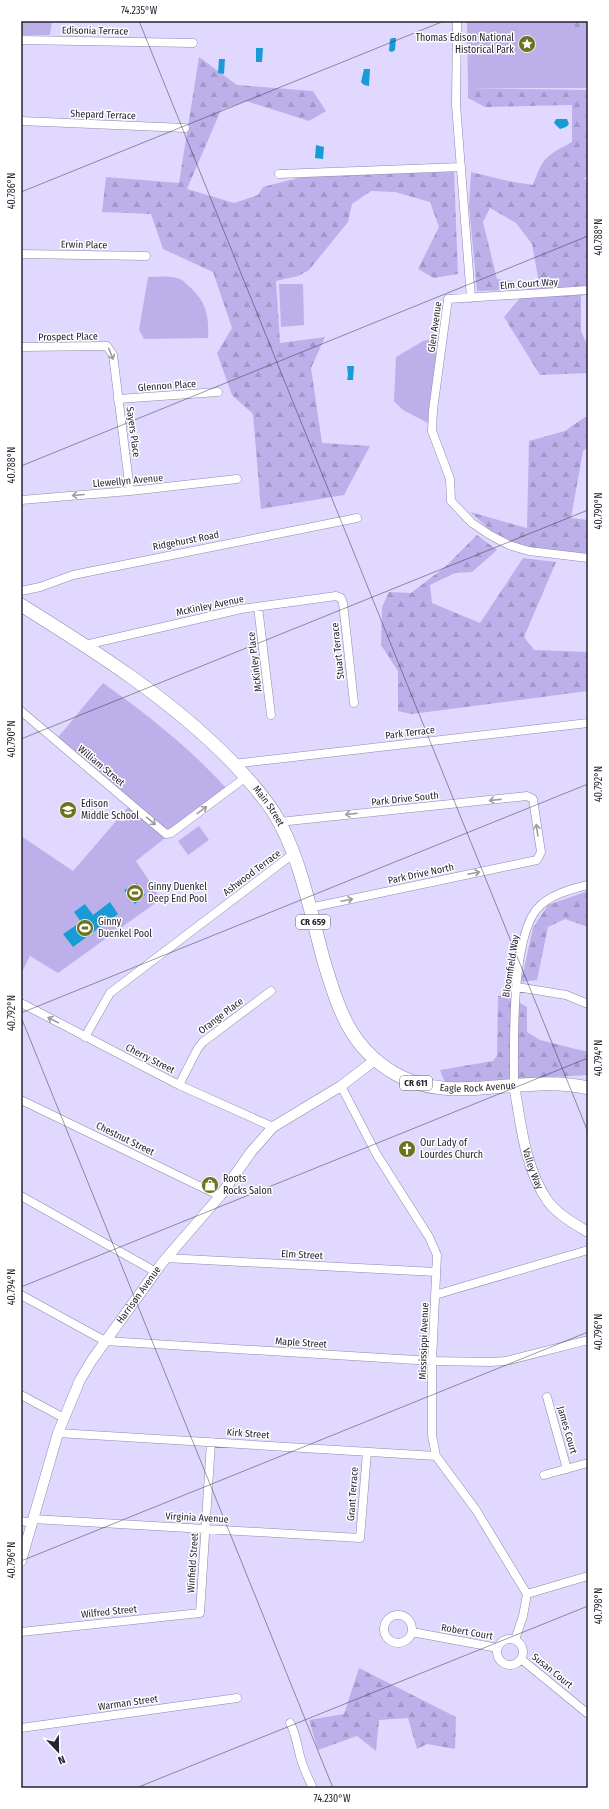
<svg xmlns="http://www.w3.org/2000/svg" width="609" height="1809" font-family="'Fira Sans Condensed',sans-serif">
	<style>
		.green { fill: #bdb0ea }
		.forest { fill: url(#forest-firs) }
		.water { fill: #199cd5 }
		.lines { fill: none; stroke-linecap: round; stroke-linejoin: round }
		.minor-casing { stroke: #9088ab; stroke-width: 9 }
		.tertiary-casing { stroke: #9088ab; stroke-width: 11 }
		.primary-casing { stroke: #9088ab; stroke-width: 14 }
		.minor { stroke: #fff; stroke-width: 8 }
		.tertiary { stroke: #fff; stroke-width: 10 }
		.primary { stroke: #fff; stroke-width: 13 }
		.oneway { stroke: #9d9ca2 }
		.ticks { fill: none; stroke: #262331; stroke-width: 1; stroke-opacity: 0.45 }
		.labels { text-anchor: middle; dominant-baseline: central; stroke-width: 3; stroke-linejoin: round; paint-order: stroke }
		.shield { fill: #fff; stroke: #67656f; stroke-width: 1 }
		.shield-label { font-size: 9px; font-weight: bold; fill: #262331 }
		.street-label { font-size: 10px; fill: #262331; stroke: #fff }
		.poi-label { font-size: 10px; fill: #262331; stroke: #fff; text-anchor: start }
		.neatline { fill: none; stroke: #262331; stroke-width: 1.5 }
		.ticks-label { font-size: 10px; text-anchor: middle; fill: #262331 }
	</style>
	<defs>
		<pattern id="forest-firs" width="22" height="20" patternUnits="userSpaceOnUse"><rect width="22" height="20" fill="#bdb0ea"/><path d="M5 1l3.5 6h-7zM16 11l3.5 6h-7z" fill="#a297c9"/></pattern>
	</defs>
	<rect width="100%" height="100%" fill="#e0d8fe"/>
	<path class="green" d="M21 21H52L50 35H21Z
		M467 21H588V88H468Z
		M148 277C159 277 172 275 182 280 185 282 188 286 191 288 207 303 209 317 208 338L144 339 139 330Z
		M279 284H303L304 325 281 327Z
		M440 337 428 423 403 410 394 401 396 357 423 341Z
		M103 683C148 715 190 748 227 789L136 861 161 899 58 973 30 956 21 974V836L73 871 130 805 55 741Z
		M199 826 209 840 188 855 178 841Z"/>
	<path class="forest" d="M567 21H588V36Z
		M199 57 237 85 313 91 326 111 309 121 246 101 221 110 187 189 234 203 258 195 263 187 313 174 454 172 458 274 434 278 418 269 439 227 430 202 395 192 371 191 352 204 348 222 309 270 298 276 276 281 280 343 325 337 311 368 322 443 370 446 344 495 261 509 253 414 232 395 217 353 232 328 213 272 163 249 151 214 102 212 106 177 179 183Z
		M468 88 588 90V173L584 179 588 180V294L581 296V331L588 347V373L540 375 504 317 538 277 532 244 516 223 490 208 483 222 497 279 513 281V290L477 291 469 205 471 172 508 181 533 185C543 157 546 156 572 142V105L485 107 468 98Z
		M585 417H588V447L583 451 571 518 588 520V555L527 549 499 538 470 512 527 528 529 441 565 431Z
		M477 535 497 550 472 572 455 573 430 585 432 603 480 623 523 558 556 562 524 637 534 650 588 652V691L412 714 398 711V671L381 645 382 607 389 592 411 593 445 567Z
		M588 891V927L565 919 548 927 537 980 521 982 533 928 548 905Z
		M506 995 527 1007V1032L540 1040 588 1052V1075L445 1083 440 1070 493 1061 497 1056 498 996Z
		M359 1668 456 1717 455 1749 427 1744 417 1749 408 1718 379 1720 376 1751 357 1736 318 1750 309 1720 344 1714Z"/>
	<path class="water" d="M393 38H396L395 50 392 52 389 51 390 39Z
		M256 48H263L262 62H256Z
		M219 59H225L224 74 218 73Z
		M364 69H370L369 86 364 85 361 82Z
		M556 119H567L569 124 566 127 560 129 554 123Z
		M316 145 324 147 323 159 315 158Z
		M347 366H354L353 380H347L348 375Z
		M137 883 145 895 135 904 124 890Z
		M110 902 118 914 73 947 63 934 81 922 74 912 85 904 93 915Z"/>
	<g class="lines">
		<g class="minor-casing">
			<path id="minor" d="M457 21 456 105 471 298
				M21 40 193 43
				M21 121 185 128
				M279 174 461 167
				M21 254 146 256
				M588 290 448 299 433 410 432 431 450 479 451 501 472 523 490 535 509 545 529 551 588 558
				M21 347 107 346 113 355 130 491
				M118 399 218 392
				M21 500 130 491 237 479
				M21 591 40 587 73 575 357 518
				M258 607 271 715
				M85 645 241 609 336 596 341 598 343 603 354 703
				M21 711 166 834 171 833 246 777
				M233 764 588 723
				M279 822 527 796 533 799 541 852 537 860 309 908
				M517 987 566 995 588 1004
				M21 1003 179 1085 273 1127
				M85 1037 110 993 293 854
				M179 1085 198 1048 203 1042 271 991
				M514 1085C514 1042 511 944 536 910 548 895 571 889 588 885
				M341 1086 377 1155 429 1237 437 1255 432 1361V1435L436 1456 476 1510 527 1594
				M21 1100 220 1196
				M21 1196 156 1272
				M166 1258 436 1272
				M21 1295 105 1341 432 1361 490 1362 506 1361 588 1340
				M435 1295 588 1250
				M21 1395 64 1418
				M547 1397 567 1469
				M58 1433 436 1456
				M544 1475 588 1463
				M33 1519 360 1538 367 1452
				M21 1521 32 1523
				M527 1594 588 1576
				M384 1629a14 14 0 1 1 28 0a14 14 0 1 1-28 0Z
				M21 1632 200 1613 211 1442
				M412 1632 498 1648
				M497 1652a13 13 0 1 1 26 0a13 13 0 1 1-26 0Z
				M515 1640 523 1616 527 1594
				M521 1659 587 1713
				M290 1723C296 1734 297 1744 300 1756 303 1767 308 1778 313 1788
				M21 1728 237 1698"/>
		</g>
		<g class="tertiary-casing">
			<g id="tertiary">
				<path id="s1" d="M514 1085C521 1123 524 1166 547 1200 557 1214 573 1223 588 1232"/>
				<path id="s2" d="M21 1561 58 1433 80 1380 92 1360 162 1263 220 1196 251 1152 273 1127 341 1086 375 1060"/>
			</g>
		</g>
		<g class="primary-casing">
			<g id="primary">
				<path id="s3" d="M21 605C95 651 171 699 232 762 247 778 262 794 274 813 301 856 311 916 325 965 339 1010 350 1047 394 1073 453 1108 524 1072 588 1088"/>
			</g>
		</g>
		<use href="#minor" class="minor"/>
		<use href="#tertiary" class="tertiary"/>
		<use href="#primary" class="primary"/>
	</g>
	<defs><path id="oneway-shaft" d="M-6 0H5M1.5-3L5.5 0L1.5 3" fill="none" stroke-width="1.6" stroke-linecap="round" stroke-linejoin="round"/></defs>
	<g class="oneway">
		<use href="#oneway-shaft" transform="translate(111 354) rotate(68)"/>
		<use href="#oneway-shaft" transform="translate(78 495) rotate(175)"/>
		<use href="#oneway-shaft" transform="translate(495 800) rotate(174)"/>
		<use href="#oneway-shaft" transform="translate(202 810) rotate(-37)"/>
		<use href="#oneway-shaft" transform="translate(351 814) rotate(174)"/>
		<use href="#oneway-shaft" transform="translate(151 821) rotate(40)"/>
		<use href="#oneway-shaft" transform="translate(537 830) rotate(-98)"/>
		<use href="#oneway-shaft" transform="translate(474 873) rotate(-12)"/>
		<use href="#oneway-shaft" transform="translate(347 900) rotate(-12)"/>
		<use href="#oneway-shaft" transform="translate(53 1020) rotate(-153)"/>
	</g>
	<path class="ticks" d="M139 21 588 1132M21 192 444 21M21 466 588 236M21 739 588 510M21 1013 588 784M21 1017 333 1788M21 1287 588 1058M21 1561 588 1332M136 1788 588 1606"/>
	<defs>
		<g id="sight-disc" transform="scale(0.9)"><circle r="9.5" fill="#6b731c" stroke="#fff"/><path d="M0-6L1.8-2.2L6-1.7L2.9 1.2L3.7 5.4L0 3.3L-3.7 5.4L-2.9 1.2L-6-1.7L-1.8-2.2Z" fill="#fff"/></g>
		<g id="school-disc" transform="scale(0.9)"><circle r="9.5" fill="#6b731c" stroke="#fff"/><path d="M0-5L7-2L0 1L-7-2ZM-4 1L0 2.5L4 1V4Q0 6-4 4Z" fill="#fff"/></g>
		<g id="stadium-disc" transform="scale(0.9)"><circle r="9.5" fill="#6b731c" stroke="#fff"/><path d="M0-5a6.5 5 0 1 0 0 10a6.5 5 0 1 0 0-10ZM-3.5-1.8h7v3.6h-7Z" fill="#fff"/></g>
		<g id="church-disc" transform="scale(0.9)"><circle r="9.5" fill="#6b731c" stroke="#fff"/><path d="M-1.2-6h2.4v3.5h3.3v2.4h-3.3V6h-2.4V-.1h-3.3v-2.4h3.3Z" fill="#fff"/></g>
		<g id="shop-disc" transform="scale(0.9)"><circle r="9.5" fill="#6b731c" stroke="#fff"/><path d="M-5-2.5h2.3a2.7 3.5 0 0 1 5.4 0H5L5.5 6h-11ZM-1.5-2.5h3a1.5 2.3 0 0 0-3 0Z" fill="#fff"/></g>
	</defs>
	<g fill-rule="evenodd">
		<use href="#sight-disc" x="527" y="44"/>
		<use href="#school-disc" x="68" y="810"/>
		<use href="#stadium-disc" x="135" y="893"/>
		<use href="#stadium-disc" x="85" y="928"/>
		<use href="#church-disc" x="407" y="1149"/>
		<use href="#shop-disc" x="210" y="1185"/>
	</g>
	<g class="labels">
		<g class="shield">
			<rect x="296" y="915" width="34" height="14" rx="3"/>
			<rect x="400" y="1076" width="32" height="14" rx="3"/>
		</g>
		<g class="shield-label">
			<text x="313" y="922">CR 659</text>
			<text x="416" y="1083">CR 611</text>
		</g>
		<g class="street-label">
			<text transform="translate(95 31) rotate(1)">Edisonia Terrace</text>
			<text transform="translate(103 115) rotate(2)">Shepard Terrace</text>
			<text transform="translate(84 245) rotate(1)">Erwin Place</text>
			<text transform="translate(529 284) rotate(-4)">Elm Court Way</text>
			<text transform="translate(435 327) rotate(-82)">Glen Avenue</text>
			<text transform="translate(68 337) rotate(-1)">Prospect Place</text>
			<text transform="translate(167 386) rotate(-4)">Glennon Place</text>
			<text transform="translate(133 432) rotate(82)">Sayers Place</text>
			<text transform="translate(128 481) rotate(-5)">Llewellyn Avenue</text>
			<text transform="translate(186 541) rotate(-11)">Ridgehurst Road</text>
			<text transform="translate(210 606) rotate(-12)">McKinley Avenue</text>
			<text transform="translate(338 651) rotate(-96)">Stuart Terrace</text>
			<text transform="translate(255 662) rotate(-97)">McKinley Place</text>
			<text transform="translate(410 733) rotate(-7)">Park Terrace</text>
			<text transform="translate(101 766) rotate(40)">William Street</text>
			<text transform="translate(405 799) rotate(-6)">Park Drive South</text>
			<text stroke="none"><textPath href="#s3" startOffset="321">Main Street</textPath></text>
			<text transform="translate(252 873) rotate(-37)">Ashwood Terrace</text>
			<text transform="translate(421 874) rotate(-12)">Park Drive North</text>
			<text transform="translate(511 966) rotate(-81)">Bloomfield Way</text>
			<text transform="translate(221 1016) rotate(-37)">Orange Place</text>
			<text transform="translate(150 1059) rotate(27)">Cherry Street</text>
			<text stroke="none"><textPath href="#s3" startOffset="709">Eagle Rock Avenue</textPath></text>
			<text transform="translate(125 1139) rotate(26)">Chestnut Street</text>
			<text stroke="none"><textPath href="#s1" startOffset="86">Valley Way</textPath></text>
			<text transform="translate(302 1255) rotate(3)">Elm Street</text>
			<text stroke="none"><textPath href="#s2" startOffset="294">Harrison Avenue</textPath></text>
			<text transform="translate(424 1341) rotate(-88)">Mississippi Avenue</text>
			<text transform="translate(301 1343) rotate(4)">Maple Street</text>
			<text transform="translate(567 1430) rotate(74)">James Court</text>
			<text transform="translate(248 1434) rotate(4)">Kirk Street</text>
			<text transform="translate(353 1494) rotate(-86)">Grant Terrace</text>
			<text transform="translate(197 1518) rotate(3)">Virginia Avenue</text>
			<text transform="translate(193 1563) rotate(-86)">Winfield Street</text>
			<text transform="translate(109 1612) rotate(-6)">Wilfred Street</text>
			<text transform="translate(467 1632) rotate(10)">Robert Court</text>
			<text transform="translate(552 1671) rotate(39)">Susan Court</text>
			<text transform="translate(128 1703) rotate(-8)">Warman Street</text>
		</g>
		<g class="poi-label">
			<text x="514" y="38" text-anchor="end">Thomas Edison National<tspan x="514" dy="12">Historical Park</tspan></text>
			<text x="81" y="804">Edison<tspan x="81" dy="12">Middle School</tspan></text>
			<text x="148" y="887">Ginny Duenkel<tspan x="148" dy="12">Deep End Pool</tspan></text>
			<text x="98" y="922">Ginny<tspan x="98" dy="12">Duenkel Pool</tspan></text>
			<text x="420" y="1143">Our Lady of<tspan x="420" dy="12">Lourdes Church</tspan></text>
			<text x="223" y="1179">Roots<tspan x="223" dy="12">Rocks Salon</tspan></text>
		</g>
	</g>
	<rect width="609" height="1809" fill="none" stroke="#ffffff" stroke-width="44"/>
	<g transform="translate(58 1751) rotate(158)" stroke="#ffffff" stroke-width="3" paint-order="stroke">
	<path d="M0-3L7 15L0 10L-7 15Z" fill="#262331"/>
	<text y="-6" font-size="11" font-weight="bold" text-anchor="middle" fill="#262331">N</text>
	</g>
	<rect x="22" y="22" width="565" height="1765" class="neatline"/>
	<g class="ticks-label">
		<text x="139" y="14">74.235°W</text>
		<text transform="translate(11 191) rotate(-90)" y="4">40.786°N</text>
		<text transform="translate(598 237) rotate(-90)" y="4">40.788°N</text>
		<text transform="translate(11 465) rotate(-90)" y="4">40.788°N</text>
		<text transform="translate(598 511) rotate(-90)" y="4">40.790°N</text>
		<text transform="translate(11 739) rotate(-90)" y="4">40.790°N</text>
		<text transform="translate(598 784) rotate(-90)" y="4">40.792°N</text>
		<text transform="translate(11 1013) rotate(-90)" y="4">40.792°N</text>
		<text transform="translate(598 1058) rotate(-90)" y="4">40.794°N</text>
		<text transform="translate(11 1287) rotate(-90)" y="4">40.794°N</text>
		<text transform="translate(598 1332) rotate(-90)" y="4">40.796°N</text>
		<text transform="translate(11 1560) rotate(-90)" y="4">40.796°N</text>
		<text transform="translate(598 1606) rotate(-90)" y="4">40.798°N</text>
		<text x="332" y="1802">74.230°W</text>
	</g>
</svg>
